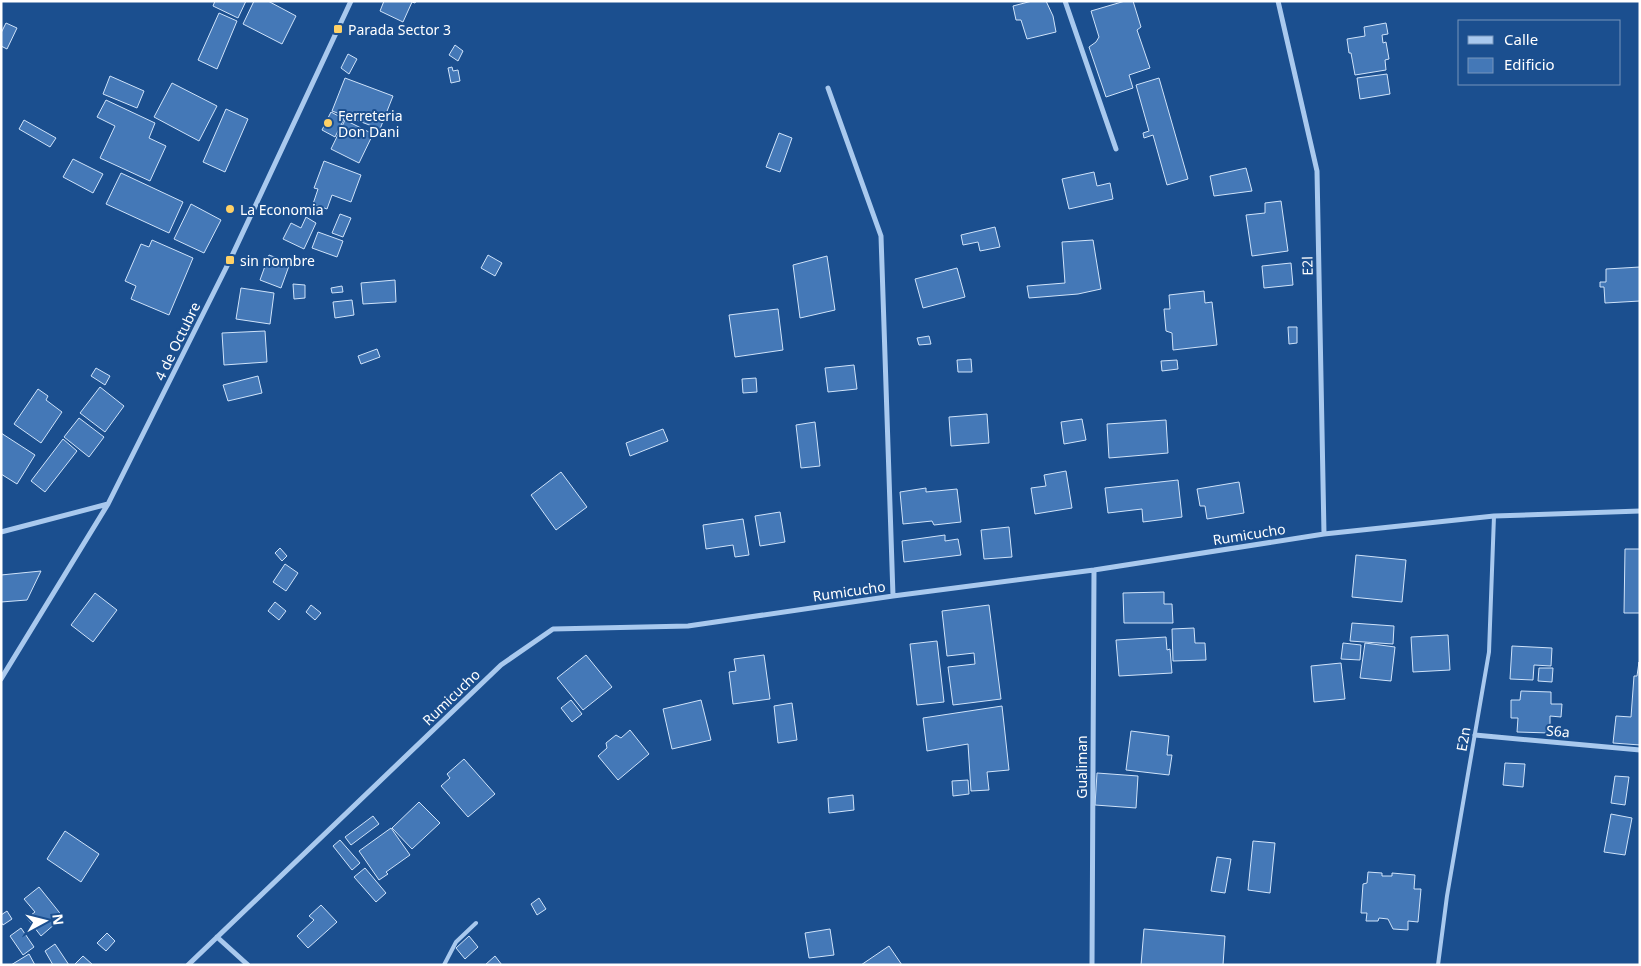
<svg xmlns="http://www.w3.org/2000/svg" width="1641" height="966" font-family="'Noto Sans',sans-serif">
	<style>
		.building { fill: #4478b7; stroke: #cfe3fa }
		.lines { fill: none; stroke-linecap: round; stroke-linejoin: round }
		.lane { stroke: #a9c9ee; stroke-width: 4 }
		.street { stroke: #a9c9ee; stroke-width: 5 }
		.poi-dot { fill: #ffd166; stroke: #1b4f8f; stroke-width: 2 }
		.labels { text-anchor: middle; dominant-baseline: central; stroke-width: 4; stroke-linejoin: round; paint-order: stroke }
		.poi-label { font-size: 14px; fill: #fff; stroke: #1b4f8f; text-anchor: start }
		.street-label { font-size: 14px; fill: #fff; stroke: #1b4f8f }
	</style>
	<rect width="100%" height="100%" fill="#1b4f8f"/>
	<path class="building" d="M215 1H246L238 18 213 6Z
		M254 1H268L296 16 282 44 243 24Z
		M384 1H416L415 3 412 2 403 22 380 11Z
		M1032 1H1046L1053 16 1056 32 1027 39 1021 20H1016L1013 6Z
		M1125 1H1133L1141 27 1137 30 1150 68 1129 75 1133 88 1106 97 1089 47 1096 42 1099 37 1091 11Z
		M219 13 237 21 217 69 198 60Z
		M6 23 17 28 7 49 1 46V33Z
		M1386 23 1388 34 1382 35 1383 43 1386 42 1389 59 1385 60 1386 70 1355 75 1351 53H1349L1347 39 1365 36 1364 27Z
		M455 45 463 51 458 61 449 55Z
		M348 54 357 59 349 74 341 68Z
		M452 67 453 71 458 70 460 81 451 83 448 68Z
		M1387 74 1390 94 1360 99 1357 78Z
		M110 76 144 91 137 108 103 94Z
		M345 78 393 96 380 129 332 111Z
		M1159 78 1188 179 1167 185 1153 135 1144 138 1143 133 1149 131 1136 85Z
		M172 83 217 106 199 141 154 117Z
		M106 100 155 123 149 138 166 146 150 181 100 158 115 126 97 117Z
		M226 109 248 119 225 172 203 162Z
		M331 112 344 119 335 137 322 130Z
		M24 120 56 138 50 147 19 129Z
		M345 120 373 134 359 163 331 149Z
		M779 133 792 138 780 172 766 167Z
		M73 159 103 174 93 193 63 177Z
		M324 161 361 175 351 202 332 195 327 209 313 204 318 189 314 188Z
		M1246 168 1252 191 1214 196 1210 176Z
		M1094 172 1097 186 1110 183 1113 199 1069 209 1062 179Z
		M121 173 183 202 169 233 106 204Z
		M1281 201 1288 251 1252 256 1246 215 1265 213V203Z
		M191 204 221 220 204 253 174 239Z
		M340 214 351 218 343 237 332 233Z
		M306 217 316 223 304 249 283 239 291 223 301 228Z
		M995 227 1000 247 980 251 978 242 963 245 961 235Z
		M318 232 343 241 337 257 312 248Z
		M152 240 193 258 169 315 131 299 136 286 125 281 141 244 149 247Z
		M1093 240 1101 289 1078 294 1029 298 1027 286 1065 283 1062 242Z
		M269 255 290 263 281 288 260 280Z
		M488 255 502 263 495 276 481 268Z
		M827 256 835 310 800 318 793 265Z
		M1291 263 1293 285 1264 288 1262 266Z
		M1640 267V301L1605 303 1604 287H1600V282H1606V269Z
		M957 268 965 297 923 308 915 279Z
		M395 280 396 302 363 304 361 283Z
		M293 284 305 285V298L294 299Z
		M342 286 343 292 332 293 331 288Z
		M241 288 274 293 270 324 236 319Z
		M1204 291 1205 303 1212 302 1217 345 1173 350 1172 333 1166 331 1164 309H1170L1169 295Z
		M352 300 354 315 335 318 333 302Z
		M778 309 783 350 735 357 729 315Z
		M1288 327H1297V343L1289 344Z
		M265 331 267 362 224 365 222 333Z
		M929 336 931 344 919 345 917 338Z
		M377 349 380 357 361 364 358 356Z
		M971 359 972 372H958L957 360Z
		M1177 360 1178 369 1162 371 1161 361Z
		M854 365 857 389 828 392 825 368Z
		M96 368 110 376 105 385 91 376Z
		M258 376 262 393 228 401 223 385Z
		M756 378 757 392 743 393 742 379Z
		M100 387 124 406 105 432 80 413Z
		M38 389 48 396 46 400 62 412 41 443 14 424Z
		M987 414 989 443 951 446 949 417Z
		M79 418 104 437 89 457 64 437Z
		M1082 419 1086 440 1064 444 1061 422Z
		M1166 420 1168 453 1109 458 1107 424Z
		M815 422 820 466 801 468 796 425Z
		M663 429 668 441 630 456 626 443Z
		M1 433 35 455 17 484 1 474Z
		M63 439 77 451 45 492 31 481Z
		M1066 471 1072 508 1035 514 1031 488 1046 486 1044 475Z
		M561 472 587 507 556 530 531 495Z
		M1178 480 1182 517 1143 522 1142 509 1108 513 1105 488Z
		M1239 482 1244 513 1207 519 1205 506H1200L1197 489Z
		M926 488V492L957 489 961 522 934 525 932 521 903 524 900 492Z
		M780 512 785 542 760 546 755 516Z
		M743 519 749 555 735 557 733 545 706 549 703 525Z
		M1009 527 1012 557 984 559 981 530Z
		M945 535V541L958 539 961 555 904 562 902 541Z
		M280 548 287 556 282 561 275 553Z
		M1625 549H1640V613H1624Z
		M1356 555 1406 560 1402 602 1352 597Z
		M285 564 298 573 286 591 273 582Z
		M41 571 27 600 1 602V575Z
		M1164 592V604H1172L1173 623H1124L1123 593Z
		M95 593 117 610 93 642 71 625Z
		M275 602 286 611 279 620 268 611Z
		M311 605 321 613 315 620 306 612Z
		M989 605 1001 699 953 705 948 667 975 664 974 653 947 656 942 611Z
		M1352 623 1394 626 1393 644 1350 641Z
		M1194 628 1195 643H1205L1206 660 1173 661 1172 629Z
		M1448 635 1450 670 1413 672 1411 637Z
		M1166 637 1167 650 1170 649 1172 673 1119 676 1116 640Z
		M937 641 944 702 917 705 910 644Z
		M1343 643 1361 645 1360 660 1341 659Z
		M1365 643 1395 647 1391 681 1360 678Z
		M1512 646 1552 648 1551 666 1534 665 1533 680 1510 679Z
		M586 655 612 687 583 710 557 678Z
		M764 655 770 699 733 704 729 672 736 671 734 659Z
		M1639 662 1640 745 1613 743 1616 716 1631 717 1634 676H1637Z
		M1341 663 1345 699 1314 702 1311 666Z
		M1539 668H1553L1552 682 1538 681Z
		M1521 691 1551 692V704H1562L1561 717 1550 716V733L1517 732 1518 718H1511V700H1520Z
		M571 700 582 714 572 722 561 708Z
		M701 700 711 740 672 749 663 709Z
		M792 703 797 740 778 743 774 706Z
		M1002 706 1009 770 987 772 989 790 971 791 968 744 927 751 923 718Z
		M630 730 649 754 618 780 598 756 607 748 606 743 616 735 621 738Z
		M1131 731 1169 736 1167 755H1172L1169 775 1126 770Z
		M464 759 495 794 468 817 441 786 450 778 447 774Z
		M1505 763 1525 764 1523 787 1503 785Z
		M1097 773 1138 776 1136 808 1095 805Z
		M1615 776 1629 777 1625 805 1611 803Z
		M968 780 969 794 953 796 952 781Z
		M853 795 854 810 829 813 828 798Z
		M419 802 440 823 412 849 392 828Z
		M1611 814 1632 818 1625 855 1604 852Z
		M373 816 379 824 351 845 345 837Z
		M391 828 410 855 386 872 388 874 379 880 359 851Z
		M65 831 99 854 81 882 47 859Z
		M340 840 360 863 352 870 333 846Z
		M1253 841 1275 843 1270 893 1248 890Z
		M1217 857 1231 859 1225 893 1211 891Z
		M365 868 386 893 376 902 354 877Z
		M1368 872 1382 873V876H1392V873L1415 875 1414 889H1421L1418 922 1408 921V930L1393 929 1388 919 1379 918 1378 921H1366L1367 913H1361L1363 884 1367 883Z
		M39 887 63 917 41 936 27 918 35 912 24 899Z
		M539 898 546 909 537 915 531 904Z
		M321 905 337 922 308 948 297 936 314 920 309 916Z
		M7 911 12 919 3 925 1 922V915Z
		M21 928 34 947 23 955 10 936Z
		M830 929 834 955 809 958 805 933Z
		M1144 929 1225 936 1223 965H1141Z
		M107 933 115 941 106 951 97 943Z
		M469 936 478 947 465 959 456 948Z
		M55 944 69 965H53L45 951Z
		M889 946 902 965H861Z
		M29 954 35 965H11Z
		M83 956 93 965H74Z
		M495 956 502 965H485Z"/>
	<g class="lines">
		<path class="lane" d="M444 965 456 942 476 923
			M1438 965 1447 896 1489 652 1494 516"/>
		<path class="street" d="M1065 1 1116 149
			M1278 1 1317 171 1324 534
			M828 88 881 236 893 596
			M1 532 108 504
			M1 679 108 504 230 260 351 1
			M1475 735 1640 750
			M217 937 248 965
			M188 965 501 665 553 629 688 626 893 596 1094 570 1324 534 1494 516 1640 511
			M1092 965 1094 570"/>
	</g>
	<g class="poi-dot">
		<rect x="333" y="24" width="10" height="10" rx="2.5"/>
		<circle cx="328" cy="123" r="5"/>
		<circle cx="230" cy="209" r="5"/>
		<rect x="225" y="255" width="10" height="10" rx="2.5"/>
	</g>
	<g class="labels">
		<g class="poi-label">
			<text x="348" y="29">Parada Sector 3</text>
			<text x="338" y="115">Ferreteria<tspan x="338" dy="16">Don Dani</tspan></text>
			<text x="240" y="209">La Economia</text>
			<text x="240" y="260">sin nombre</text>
		</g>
		<g class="street-label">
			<text transform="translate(1307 266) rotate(-91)">E2l</text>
			<text transform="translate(177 341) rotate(-64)">4 de Octubre</text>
			<text transform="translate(1249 534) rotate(-9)">Rumicucho</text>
			<text transform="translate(849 591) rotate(-8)">Rumicucho</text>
			<text transform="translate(451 697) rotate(-44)">Rumicucho</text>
			<text transform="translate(1558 731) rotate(5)">S6a</text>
			<text transform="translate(1463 739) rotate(-80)">E2n</text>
			<text transform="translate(1081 767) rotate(-90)">Gualiman</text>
		</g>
	</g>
	<rect width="1641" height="966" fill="none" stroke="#ffffff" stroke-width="5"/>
	<rect x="1458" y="20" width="162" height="65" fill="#1b4f8f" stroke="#7695bc"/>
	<rect x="1468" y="36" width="25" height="8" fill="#a9c9ee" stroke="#7695bc"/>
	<text x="1504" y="45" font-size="15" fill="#ffffff">Calle</text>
	<rect x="1468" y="58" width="25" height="15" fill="#4478b7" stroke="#7695bc"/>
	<text x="1504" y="70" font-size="15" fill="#ffffff">Edificio</text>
	<g transform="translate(45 921) rotate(83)" stroke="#1b4f8f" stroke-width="4" paint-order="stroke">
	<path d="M0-4L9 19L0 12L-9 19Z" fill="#ffffff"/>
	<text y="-8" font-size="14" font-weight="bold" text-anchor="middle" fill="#ffffff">N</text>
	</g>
</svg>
